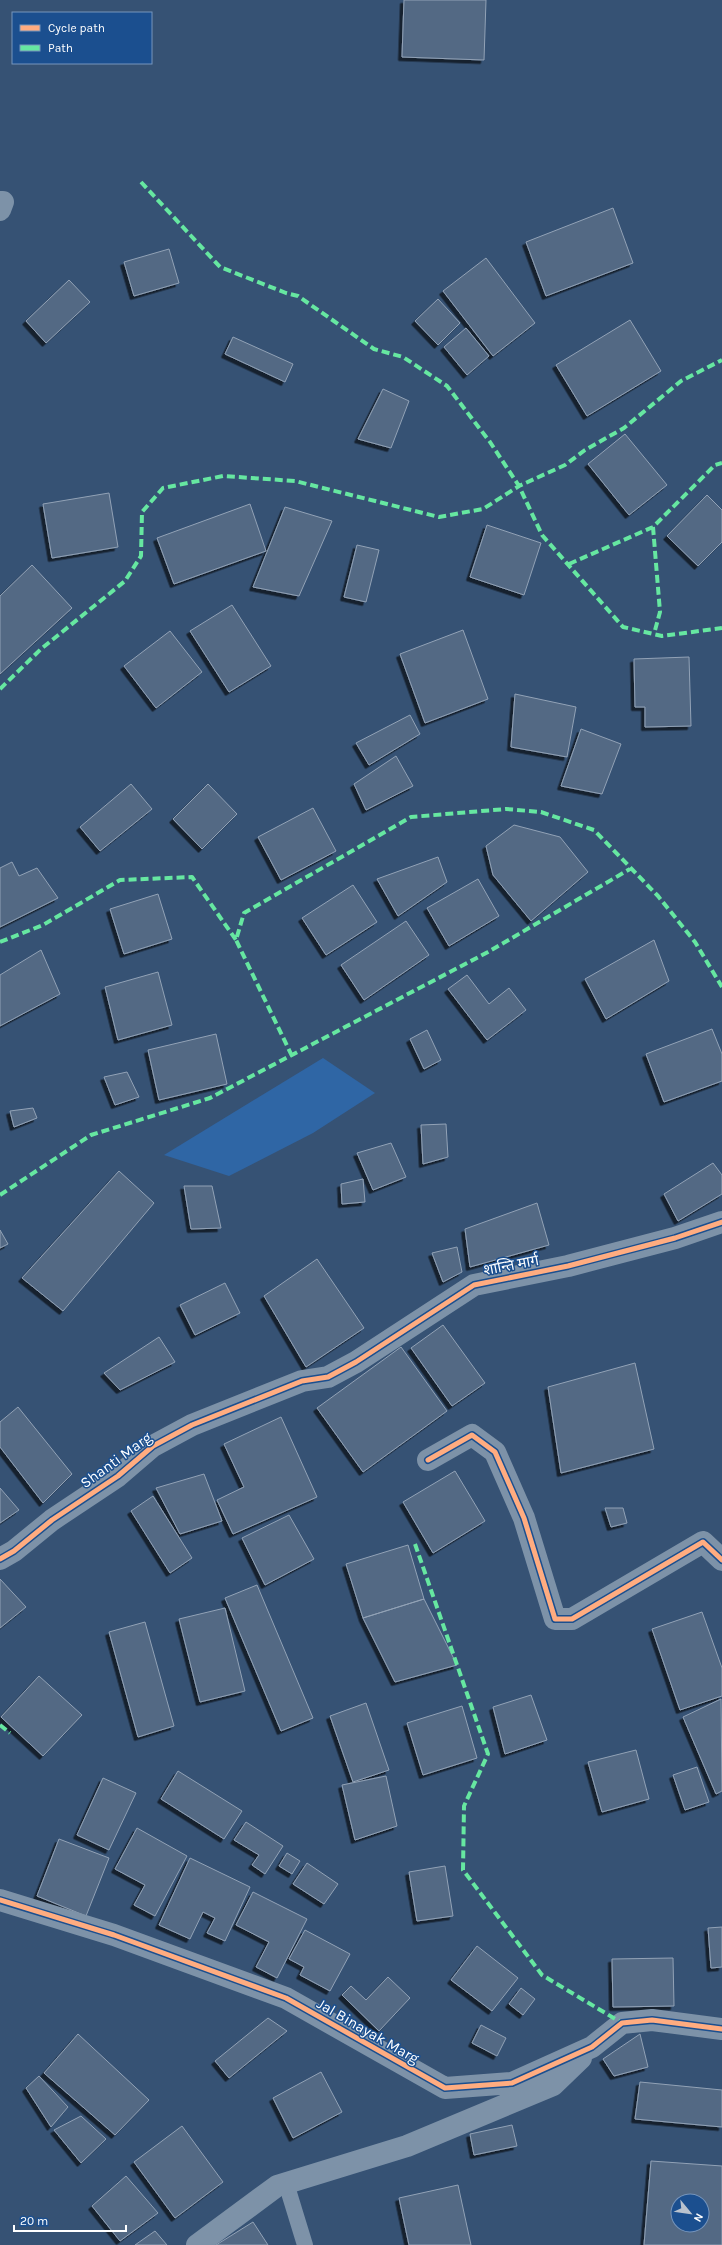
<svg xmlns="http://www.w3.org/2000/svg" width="722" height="2245" font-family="Karla,'Noto Sans Devanagari',sans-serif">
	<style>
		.green { fill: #2f66a5 }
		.building { fill: #526984; stroke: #92a2b6; fill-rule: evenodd; filter: url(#shadow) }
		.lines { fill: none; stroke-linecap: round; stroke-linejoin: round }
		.lane { stroke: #7d92a8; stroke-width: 16 }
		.street { stroke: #7d92a8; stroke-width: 22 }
		.quiet { stroke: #66e7a1; stroke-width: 4; stroke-dasharray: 8 4; stroke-linecap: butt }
		.cycleway-casing { stroke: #1b4f8f; stroke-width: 8 }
		.cycleway { stroke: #ffac80; stroke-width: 5 }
		.labels { text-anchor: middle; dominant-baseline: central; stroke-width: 3; stroke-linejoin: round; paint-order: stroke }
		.street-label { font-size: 15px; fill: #fff; stroke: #1b4f8f }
	</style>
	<defs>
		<filter id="shadow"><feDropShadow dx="-3.5" dy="3.5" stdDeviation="0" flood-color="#0009"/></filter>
	</defs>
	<rect width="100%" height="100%" fill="#365274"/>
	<path class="green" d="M323 1058 375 1093 313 1133 229 1176 164 1155Z"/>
	<path class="building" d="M404 0H486L484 60 402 57Z
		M613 208 633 263 546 296 526 242Z
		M169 249 179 283 134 296 124 262Z
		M486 258 535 323 493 356 443 291Z
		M69 280 90 302 46 343 26 321Z
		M438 299 460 323 438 345 415 321Z
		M630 320 661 371 587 416 556 365Z
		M466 328 489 356 467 375 444 347Z
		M233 337 293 364 285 382 225 354Z
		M383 389 409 401 391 448 358 439Z
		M625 434 667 485 629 515 588 464Z
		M109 493 118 547 52 558 43 504Z
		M707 495 722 510V542L698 566 667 536Z
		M250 504 266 551 174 584 157 538Z
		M285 507 332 521 299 596 253 587Z
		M487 525 541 543 524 595 470 577Z
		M357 545 379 550 366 602 344 597Z
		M32 565 72 608 0 674V596Z
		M232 605 271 666 229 692 190 631Z
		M463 630 488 699 425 723 400 654Z
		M170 631 202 672 156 708 124 666Z
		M689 657 691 726 645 727V707H635L634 659Z
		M515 694 576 707 567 757 511 747Z
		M410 715 420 734 369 765 356 743Z
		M581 729 621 744 602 794 561 786Z
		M396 756 413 786 366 810 354 784Z
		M131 784 152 809 100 851 80 827Z
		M208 784 237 814 202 849 173 819Z
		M313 808 336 851 281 880 258 837Z
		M514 825 560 837 588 872 531 921 493 875 486 846Z
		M438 857 447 882 398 916 377 879Z
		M12 862 19 876 37 868 58 898 0 927V868Z
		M478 879 499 916 449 946 427 908Z
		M353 885 377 922 326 955 302 918Z
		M158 894 172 939 124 954 110 909Z
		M406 921 429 955 364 1000 341 965Z
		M654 940 669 981 606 1019 585 979Z
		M41 950 60 994 0 1026V975Z
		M158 972 172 1025 118 1040 105 987Z
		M467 975 489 1004 509 988 526 1010 487 1040 448 989Z
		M712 1029 722 1054V1081L664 1102 646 1054Z
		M427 1030 441 1060 424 1069 410 1039Z
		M216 1034 227 1084 159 1100 148 1050Z
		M127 1072 139 1097 115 1105 104 1077Z
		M33 1108 37 1118 14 1127 10 1111Z
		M446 1124 448 1157 423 1164 421 1125Z
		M391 1143 406 1177 373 1190 357 1153Z
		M713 1163 722 1175V1194L678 1221 664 1194Z
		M119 1171 154 1203 63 1311 22 1278Z
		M363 1179 365 1202 342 1204 341 1184Z
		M184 1186H212L221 1228 191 1229Z
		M537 1203 549 1245 470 1267 465 1229Z
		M0 1230 8 1244 0 1248Z
		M457 1247 462 1272 443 1282 432 1253Z
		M317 1259 364 1328 306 1367 264 1296Z
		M225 1283 240 1313 195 1335 180 1305Z
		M443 1325 485 1383 452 1406 411 1348Z
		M159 1337 175 1362 120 1390 104 1373Z
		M401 1347 447 1411 363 1472 317 1408Z
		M635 1363 654 1449 561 1473 548 1387Z
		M18 1407 72 1474 43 1503 0 1447V1422Z
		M281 1417 317 1497 233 1534 217 1500 244 1487 224 1444Z
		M455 1471 485 1521 433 1553 403 1502Z
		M204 1474 222 1521 180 1534 156 1488Z
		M0 1488 19 1510 0 1523Z
		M153 1496 192 1558 170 1573 131 1511Z
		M605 1508H623L627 1523 611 1527Z
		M289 1515 314 1559 265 1585 242 1538Z
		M408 1545 424 1599 363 1618 346 1564Z
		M0 1579 26 1607 0 1628Z
		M257 1585 313 1718 281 1731 225 1598Z
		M424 1599 457 1665 395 1682 363 1618Z
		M225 1608 245 1691 200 1702 179 1619Z
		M702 1612 722 1668V1696L680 1710 652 1629Z
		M145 1622 174 1726 138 1737 109 1632Z
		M39 1676 82 1715 43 1756 1 1717Z
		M531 1695 547 1740 505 1754 493 1707Z
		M721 1699 722 1791 716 1794 683 1717Z
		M366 1703 389 1770 353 1782 330 1716Z
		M462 1706 477 1758 423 1775 407 1723Z
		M636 1750 649 1799 602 1812 588 1762Z
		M697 1767 709 1802 685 1810 673 1775Z
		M178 1771 242 1811 224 1839 161 1799Z
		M386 1776 397 1826 355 1840 342 1785Z
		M103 1778 136 1793 109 1850 77 1835Z
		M246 1822 283 1846 265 1874 252 1865 259 1855 234 1840Z
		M137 1828 187 1856 155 1916 134 1905 145 1885 115 1869Z
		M59 1839 109 1858 86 1916 37 1896Z
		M287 1853 300 1861 292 1874 279 1866Z
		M190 1858 250 1887 225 1941 207 1933 215 1918 203 1912 190 1939 159 1925Z
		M307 1863 338 1884 324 1904 293 1884Z
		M445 1866 453 1916 417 1921 409 1872Z
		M253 1892 307 1919 277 1978 256 1967 269 1942 236 1925Z
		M722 1927V1967L711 1968 708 1928Z
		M305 1930 350 1954 330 1991 300 1975 304 1967 289 1959Z
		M477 1946 518 1978 492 2011 451 1980Z
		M673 1958 674 2006 613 2007 612 1959Z
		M388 1977 410 1998 379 2031 342 1995 351 1986 366 2000Z
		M521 1988 535 1999 523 2015 509 2004Z
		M268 2018 287 2031 229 2078 215 2061Z
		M481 2025 506 2038 497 2056 472 2043Z
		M78 2034 149 2100 115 2135 44 2073Z
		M640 2034 648 2067 614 2076 603 2059Z
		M321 2072 342 2112 293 2138 273 2098Z
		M39 2076 68 2107 51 2127 26 2088Z
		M640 2082 722 2090V2127L635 2119Z
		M81 2116 106 2139 81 2163 54 2130Z
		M512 2125 517 2146 474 2155 470 2134Z
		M182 2126 223 2182 175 2218 134 2162Z
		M651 2161 722 2166V2245H644ZM678 2201H702V2225H678Z
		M126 2176 158 2213 120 2241 92 2206Z
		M458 2185 471 2245H409L399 2198Z
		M253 2222 268 2245H216Z
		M155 2231 167 2245H135Z"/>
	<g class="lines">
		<path class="lane" d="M286 2183 305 2245"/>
		<path class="street" d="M0 202H3L0 210
			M428 1460 472 1435 495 1452 524 1518 555 1619H572L703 1542 722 1560
			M0 1559 14 1551 52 1520 118 1476 153 1446 192 1425 302 1381 328 1377 356 1362 474 1285 568 1266 675 1238 722 1222
			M0 1900 114 1935 286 1998 445 2088 512 2083 592 2047 622 2023 652 2020 722 2029
			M197 2245 277 2186 407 2146 553 2085 581 2058"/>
		<path class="quiet" d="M141 182 220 267 286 293 298 296 374 349 403 357 447 386 490 442 519 486 542 535 623 627 662 636 722 628
			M653 527 660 612 654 634
			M569 564 653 527 715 465 722 463
			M0 689 41 649 125 581 141 556 142 512 163 488 223 476 295 481 439 517 483 509 519 486 565 465 585 450 624 428 681 381 722 360
			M0 942 43 925 120 880 192 877 236 940
			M292 1056 236 940 244 913 411 817 506 809 541 812 594 830 658 896 695 942 722 987
			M0 1195 91 1135 210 1098 488 952 630 869
			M415 1544 488 1754 464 1806 463 1870 542 1975 622 2023
			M0 1725 10 1733"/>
		<g class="cycleway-casing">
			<path id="cycleway" d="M428 1460 472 1435 495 1452 524 1518 555 1619H572L703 1542 722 1560
				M0 1559 14 1551 52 1520 118 1476 153 1446 192 1425 302 1381 328 1377 356 1362 474 1285 568 1266 675 1238 722 1222
				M0 1900 114 1935 286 1998 445 2088 512 2083 592 2047 622 2023 652 2020 722 2029"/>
		</g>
		<use href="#cycleway" class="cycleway"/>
	</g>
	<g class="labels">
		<g class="street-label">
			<text transform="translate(511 1265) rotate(-11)">शान्ति मार्ग</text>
			<text transform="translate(116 1460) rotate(-36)">Shanti Marg</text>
			<text transform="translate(368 2031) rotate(30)">Jal Binayak Marg</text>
		</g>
	</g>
	<rect x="12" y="12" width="140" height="52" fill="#1b4f8f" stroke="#7695bc"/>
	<rect x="20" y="25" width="20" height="6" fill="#ffac80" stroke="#7695bc"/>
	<text x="48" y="32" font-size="12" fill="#ffffff">Cycle path</text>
	<rect x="20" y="45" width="20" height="6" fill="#66e7a1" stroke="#7695bc"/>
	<text x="48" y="52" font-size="12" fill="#ffffff">Path</text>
	<g transform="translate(690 2213) rotate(119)"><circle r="19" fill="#1b4f8f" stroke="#7695bc"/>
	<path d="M0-3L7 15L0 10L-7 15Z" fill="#b9c2ce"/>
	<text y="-6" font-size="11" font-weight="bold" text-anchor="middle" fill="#ffffff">N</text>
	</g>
	<path d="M14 2225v6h112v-6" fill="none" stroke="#ffffff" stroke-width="2"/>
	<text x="20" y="2225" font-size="12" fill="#ffffff" stroke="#1b4f8f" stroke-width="3" paint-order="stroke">20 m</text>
</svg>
